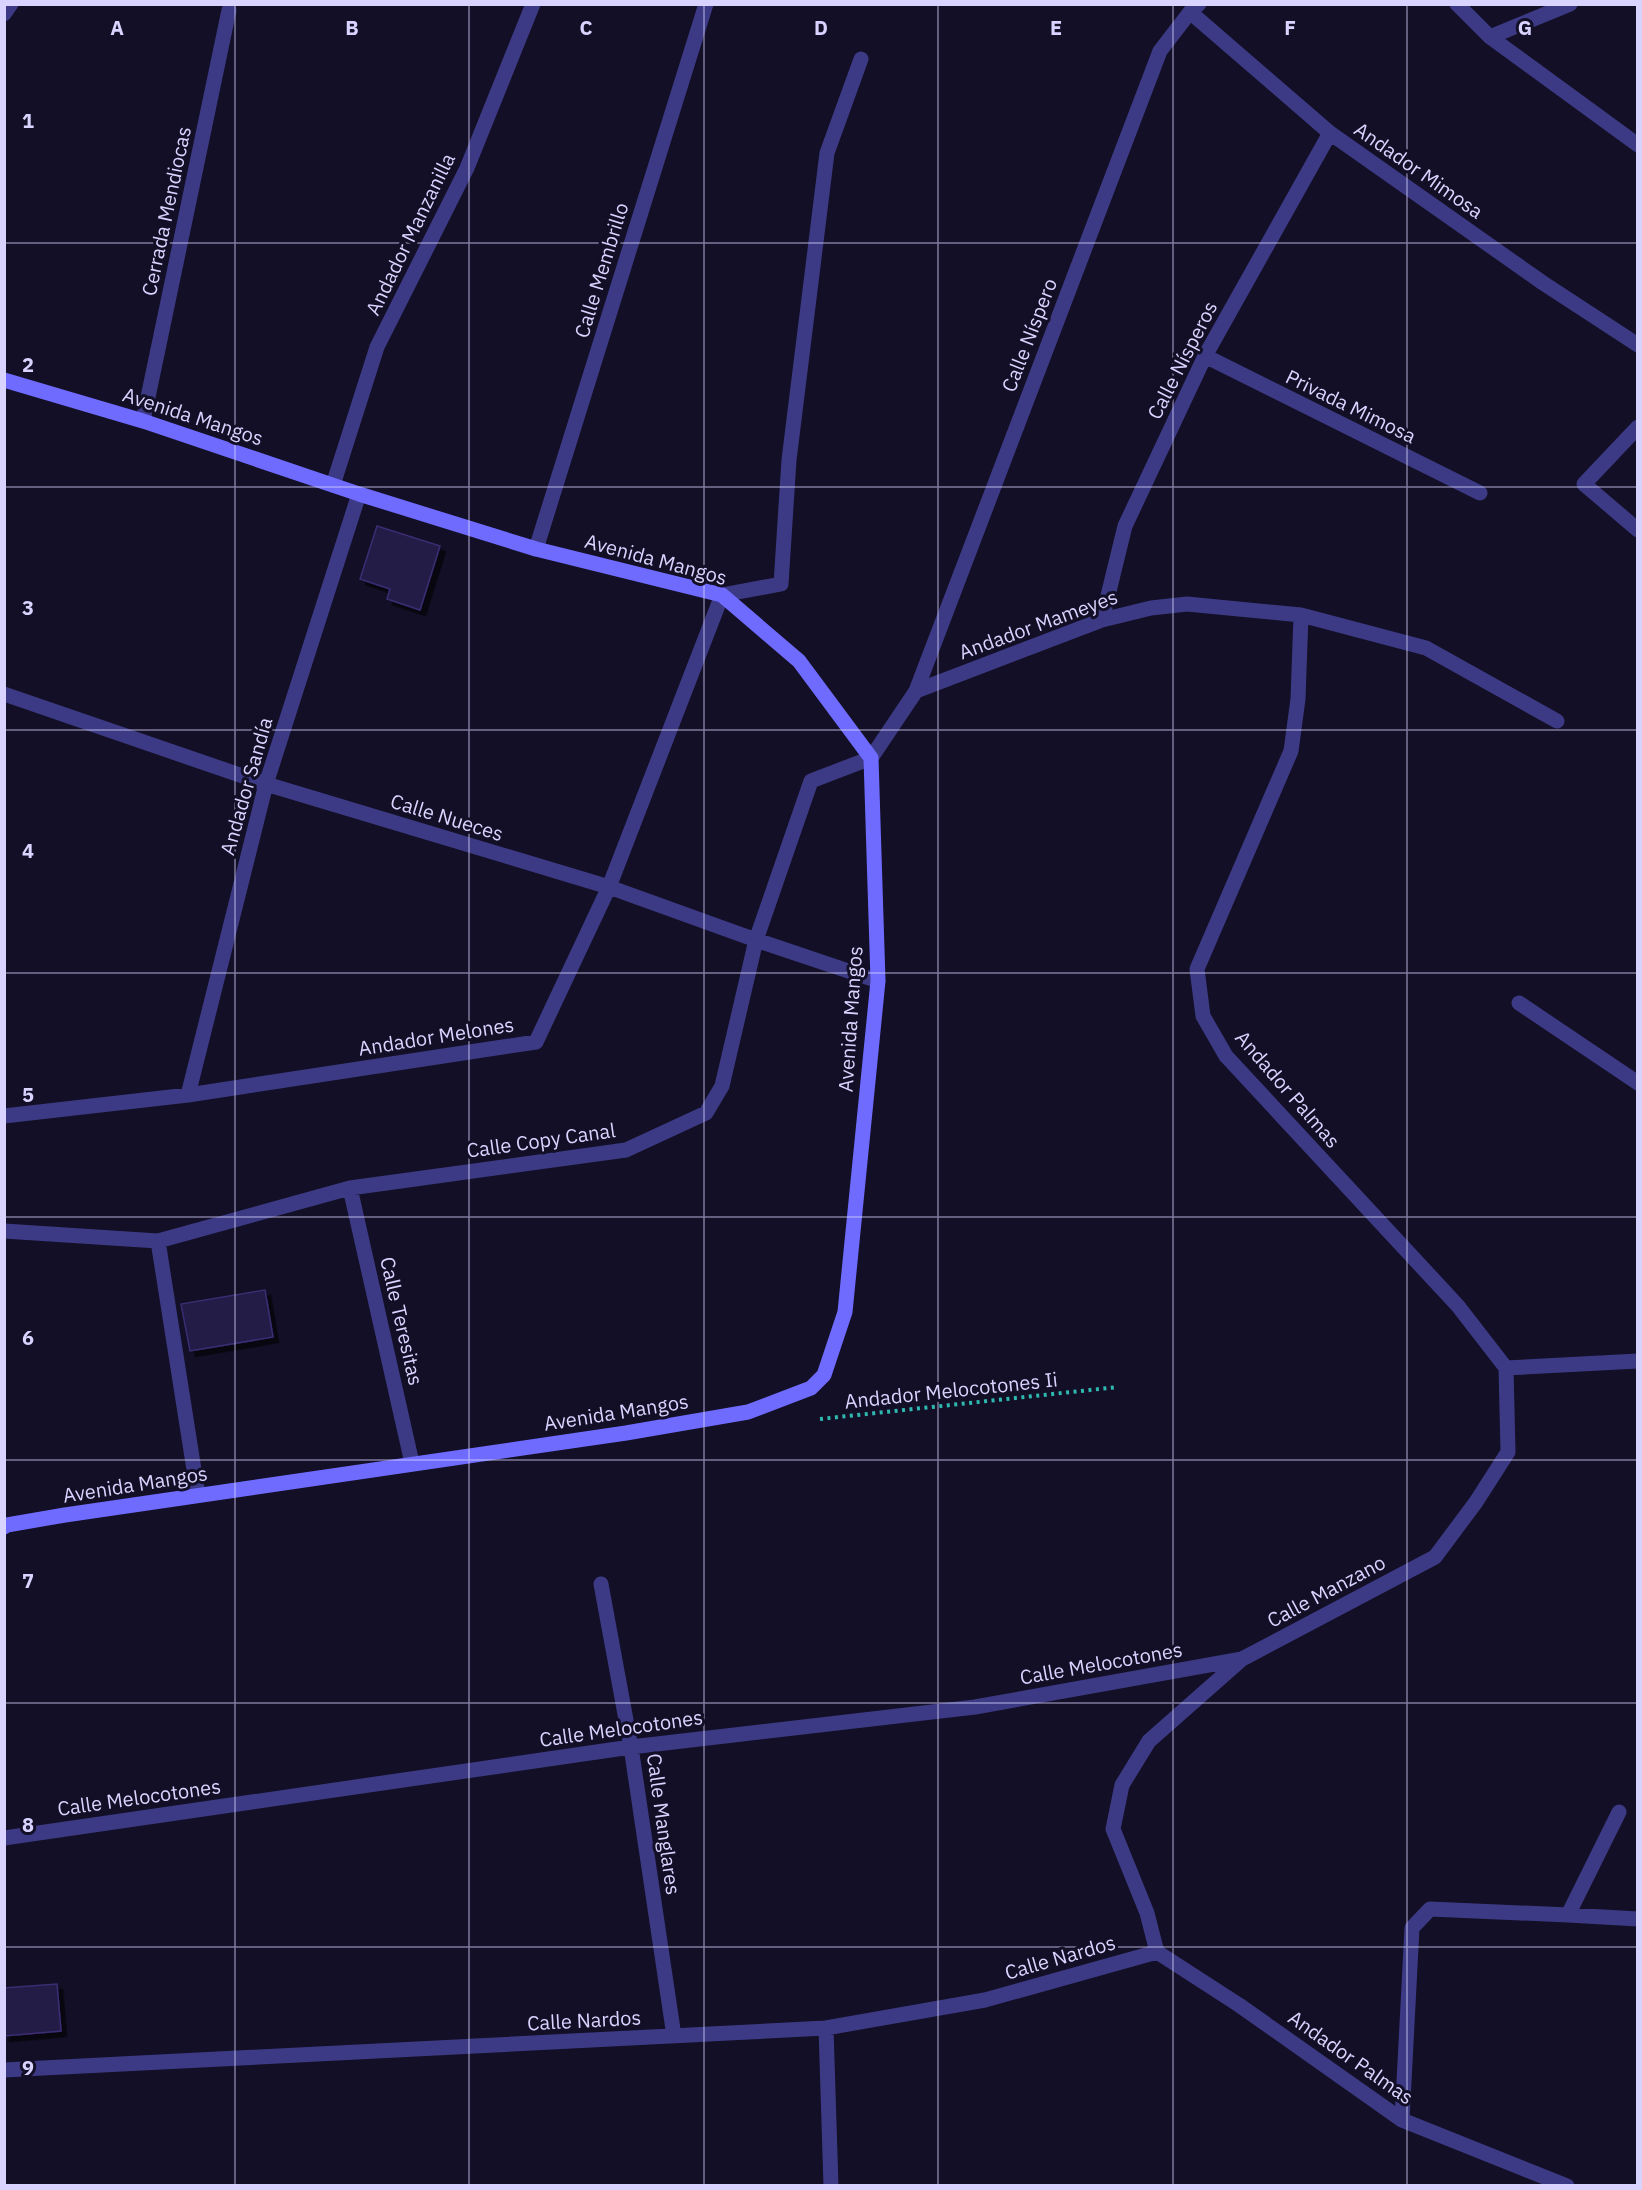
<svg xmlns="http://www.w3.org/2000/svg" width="1642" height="2190" font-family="'IBM Plex Sans',sans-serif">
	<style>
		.building { fill: #241b47; stroke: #3b2d73; stroke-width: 1.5; filter: url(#shadow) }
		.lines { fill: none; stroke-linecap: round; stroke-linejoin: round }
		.path { stroke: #2fb8b0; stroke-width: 4; stroke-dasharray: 3 4.5; stroke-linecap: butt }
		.street { stroke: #3d3a85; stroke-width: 15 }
		.secondary { stroke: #6f6bff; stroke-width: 15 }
		.grid { fill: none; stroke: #d9d4ff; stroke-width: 1.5; stroke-opacity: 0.55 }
		.labels { text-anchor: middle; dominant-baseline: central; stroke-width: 6; stroke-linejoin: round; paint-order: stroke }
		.street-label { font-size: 20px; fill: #d9d4ff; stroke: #130f26 }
		.grid-label { font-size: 20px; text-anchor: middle; font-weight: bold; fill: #d9d4ff; stroke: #130f26; stroke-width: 6; stroke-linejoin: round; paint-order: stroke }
	</style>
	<defs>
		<filter id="shadow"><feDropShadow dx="5.5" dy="5.5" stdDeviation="0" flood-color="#0009"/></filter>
	</defs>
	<rect width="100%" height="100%" fill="#130f26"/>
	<path class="building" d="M377 526 440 546 420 610 387 599 390 589 360 579Z
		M265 1290 273 1337 190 1351 181 1304Z
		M57 1984 61 2031 4 2036V1988Z"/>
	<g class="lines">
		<path class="path" d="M820 1419 1118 1387"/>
		<path class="street" d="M1457 4 1490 37 1638 145
			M1190 12 1330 133 1543 283 1638 345
			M4 14 11 4
			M1490 37 1570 4
			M1205 356 1480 493
			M143 421 229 10
			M1638 427 1584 484 1638 530
			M333 485 377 347 467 168 533 4
			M536 549 706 4
			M1301 615 1298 699 1291 751 1197 969 1203 1016 1226 1056 1458 1306 1506 1368
			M1102 620 1125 526 1205 356 1330 133
			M916 691 1160 51 1190 12 1199 4
			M4 694 266 784 609 887 756 940 878 981
			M1519 1003 1638 1083
			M188 1095 266 784 359 494
			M4 1116 188 1095 536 1042 609 887 722 595 781 584 789 460 827 153 861 59
			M350 1188 412 1463
			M4 1231 158 1241 350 1188 626 1150 706 1113 722 1086 756 940 811 781 871 758 916 691 1102 620 1151 608 1187 604 1301 615 1426 648 1557 721
			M158 1241 198 1495
			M1506 1368 1638 1361
			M601 1584 631 1747 674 2036
			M4 1838 631 1747 975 1707 1242 1659
			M1568 1915 1638 1919
			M1157 1952 1147 1913 1113 1829 1122 1785 1149 1741 1242 1659 1435 1557 1476 1502 1508 1452 1506 1368
			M1157 1952 1239 2005 1402 2120 1567 2186
			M826 2028 831 2186
			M4 2070 826 2028 985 2000 1157 1952
			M1402 2120 1412 1928 1430 1909 1568 1915 1619 1812"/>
		<path class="secondary" d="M4 380 143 421 359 494 536 549 722 595 799 661 871 758 878 981 845 1312 824 1375 811 1388 748 1412 626 1433 65 1515 7 1525 4 1527"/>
	</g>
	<path class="grid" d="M235 4V2186M469 4V2186M704 4V2186M938 4V2186M1173 4V2186M1407 4V2186M4 243H1638M4 487H1638M4 730H1638M4 973H1638M4 1217H1638M4 1460H1638M4 1703H1638M4 1947H1638"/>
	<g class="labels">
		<g class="street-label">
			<text transform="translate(1419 170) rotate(35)">Andador Mimosa</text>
			<text transform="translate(166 211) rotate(-78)">Cerrada Mendiocas</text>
			<text transform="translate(410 234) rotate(-64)">Andador Manzanilla</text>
			<text transform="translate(601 270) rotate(-73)">Calle Membrillo</text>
			<text transform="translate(1029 335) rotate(-69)">Calle Níspero</text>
			<text transform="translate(1182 360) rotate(-63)">Calle Nísperos</text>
			<text transform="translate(1351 406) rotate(26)">Privada Mimosa</text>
			<text transform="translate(193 416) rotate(18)">Avenida Mangos</text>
			<text transform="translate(656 559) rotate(15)">Avenida Mangos</text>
			<text transform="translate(1038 624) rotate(-20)">Andador Mameyes</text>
			<text transform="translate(246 786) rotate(-74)">Andador Sandía</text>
			<text transform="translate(447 817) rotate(17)">Calle Nueces</text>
			<text transform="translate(850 1019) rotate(-86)">Avenida Mangos</text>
			<text transform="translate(436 1036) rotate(-9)">Andador Melones</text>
			<text transform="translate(1288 1089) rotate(49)">Andador Palmas</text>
			<text transform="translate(541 1140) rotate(-8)">Calle Copy Canal</text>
			<text transform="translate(402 1321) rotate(77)">Calle Teresitas</text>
			<text transform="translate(951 1390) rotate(-6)">Andador Melocotones Ii</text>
			<text transform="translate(616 1412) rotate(-9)">Avenida Mangos</text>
			<text transform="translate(135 1484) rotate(-9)">Avenida Mangos</text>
			<text transform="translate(1326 1591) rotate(-28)">Calle Manzano</text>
			<text transform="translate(1101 1663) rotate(-10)">Calle Melocotones</text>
			<text transform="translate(621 1728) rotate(-8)">Calle Melocotones</text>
			<text transform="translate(139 1797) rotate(-8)">Calle Melocotones</text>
			<text transform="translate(664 1824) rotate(82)">Calle Manglares</text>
			<text transform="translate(1060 1957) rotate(-16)">Calle Nardos</text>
			<text transform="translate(584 2020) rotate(-3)">Calle Nardos</text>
			<text transform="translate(1351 2057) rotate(35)">Andador Palmas</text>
		</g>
	</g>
	<g class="grid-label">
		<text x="117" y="35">A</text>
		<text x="352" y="35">B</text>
		<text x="586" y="35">C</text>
		<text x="821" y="35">D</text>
		<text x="1056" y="35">E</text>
		<text x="1290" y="35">F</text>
		<text x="1525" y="35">G</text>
		<text x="28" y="128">1</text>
		<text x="28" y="372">2</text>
		<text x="28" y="615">3</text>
		<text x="28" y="858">4</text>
		<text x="28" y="1102">5</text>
		<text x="28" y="1345">6</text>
		<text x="28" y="1588">7</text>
		<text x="28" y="1832">8</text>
		<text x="28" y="2075">9</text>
	</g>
	<rect width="1642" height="2190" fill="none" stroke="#d9d4ff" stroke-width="12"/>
</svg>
